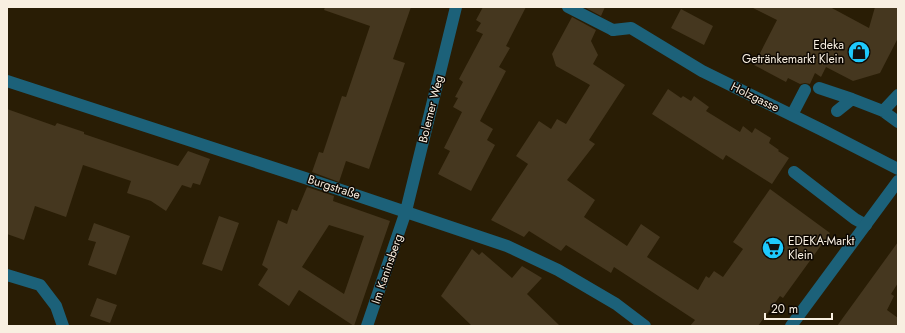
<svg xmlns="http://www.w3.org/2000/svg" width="905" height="333" font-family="Jost,sans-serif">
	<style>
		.building { fill: #45371f; fill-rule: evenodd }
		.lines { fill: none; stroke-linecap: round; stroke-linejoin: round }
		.lane { stroke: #1c6179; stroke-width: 12 }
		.street { stroke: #1c6179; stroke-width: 12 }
		.labels { text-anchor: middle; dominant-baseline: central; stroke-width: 3; stroke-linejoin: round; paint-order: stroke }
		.poi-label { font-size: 12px; fill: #f8efe1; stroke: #0e0802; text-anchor: end }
		.street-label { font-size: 12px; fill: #f8efe1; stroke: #0e0802 }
	</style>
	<rect width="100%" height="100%" fill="#291d05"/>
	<path class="building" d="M325 7H411L393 59 405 63 369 169 346 161 339 182 312 172 319 152 323 153 342 96 346 97 370 26 324 10Z
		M483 7H526L506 46 510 48 499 67 506 71 480 121 493 129 487 140 495 145 471 191 438 174 450 151 444 148 462 112 453 107 458 98 455 97 463 82 459 79 483 34 476 31 481 23 476 20Z
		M584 7H605L601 16Z
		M751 7H830L869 28 875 7H898V38L880 73 853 81 826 67 821 77 815 73 810 84 805 83 800 84 788 78 786 82 754 65 777 20Z
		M681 9 713 26 704 45 671 28Z
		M572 17 596 30 591 41 598 55 593 64 625 85 589 140 595 144 567 180 595 200 584 217 627 246 641 224 660 237 647 257 698 290 706 276 709 278 714 271 723 277 743 249 733 242 770 189 830 233 783 298 780 296 758 326H690L695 320 614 267 611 273 566 245 561 251 529 231 524 237 491 220 528 164 516 156 539 121 551 129 557 119 566 124 590 85 556 66 552 54Z
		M668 89 681 98 683 96 691 101 694 96 709 107 706 111 740 132 743 126 752 133 755 128 771 138 769 143 779 150 778 151 789 158 772 184 726 155 723 160 652 114Z
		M7 109 55 126 57 123 84 132V134L178 166 188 151 210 159 200 185 193 183 191 188 182 185 166 211 151 201 127 193 131 181 83 165 66 217 35 206 24 240 7 234Z
		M307 187 334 196 333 201 390 221 354 326 299 290 289 306 258 285 268 269 262 265 278 220 287 224 292 209 297 211ZM329 225 364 236 344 294 302 267Z
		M219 216 239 223 222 271 202 264Z
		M94 223 130 236 116 275 88 265 96 242 88 240Z
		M898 242V283L891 294 894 296 887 310 898 318V326H837Z
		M472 249 479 255 482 252 512 278 522 266 542 278 527 294 560 326H472L441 296Z
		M97 298 117 305 110 323 90 316Z"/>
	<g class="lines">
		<path class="lane" d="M568 7 613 30
			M819 88 852 99
			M837 111 852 99 883 111 898 122
			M883 111 898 95
			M792 115 805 90
			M794 172 855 219 866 225"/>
		<path class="street" d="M613 30 631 28 702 71 822 130 898 169
			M7 81 305 178 507 246 558 270 616 304 645 326
			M7 275 40 285 56 306 63 326
			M367 326 406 211 456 7
			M791 326 898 181"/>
	</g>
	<defs>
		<g id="shop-disc" transform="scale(1.15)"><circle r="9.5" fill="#1ec9fd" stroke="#0e0802"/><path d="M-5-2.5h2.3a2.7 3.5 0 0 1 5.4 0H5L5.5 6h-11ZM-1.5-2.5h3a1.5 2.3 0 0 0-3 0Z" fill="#111"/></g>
		<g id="supermarket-disc" transform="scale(1.15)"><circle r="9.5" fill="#1ec9fd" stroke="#0e0802"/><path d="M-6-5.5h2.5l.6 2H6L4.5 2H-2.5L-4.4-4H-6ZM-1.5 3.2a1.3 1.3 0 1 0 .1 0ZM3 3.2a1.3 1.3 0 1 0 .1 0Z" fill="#111"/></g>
	</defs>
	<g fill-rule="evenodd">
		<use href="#shop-disc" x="859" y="52"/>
		<use href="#supermarket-disc" x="773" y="248"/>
	</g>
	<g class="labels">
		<g class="poi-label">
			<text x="844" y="45">Edeka<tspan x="844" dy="14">Getränkemarkt Klein</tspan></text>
			<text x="788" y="241" text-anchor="start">EDEKA-Markt<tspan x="788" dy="14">Klein</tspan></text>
		</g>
		<g class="street-label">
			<text transform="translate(755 97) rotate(26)">Holzgasse</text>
			<text transform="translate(431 109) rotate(-76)">Bolemer Weg</text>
			<text transform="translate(334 187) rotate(18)">Burgstraße</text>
			<text transform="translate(387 269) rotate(-71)">Im Kaninsberg</text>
		</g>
	</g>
	<rect width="905" height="333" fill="none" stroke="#f8efe1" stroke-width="16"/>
	<path d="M765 313v6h67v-6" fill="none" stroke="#f8efe1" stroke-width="2"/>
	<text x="771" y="313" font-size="12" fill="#f8efe1" stroke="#0e0802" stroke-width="3" paint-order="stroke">20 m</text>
</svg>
